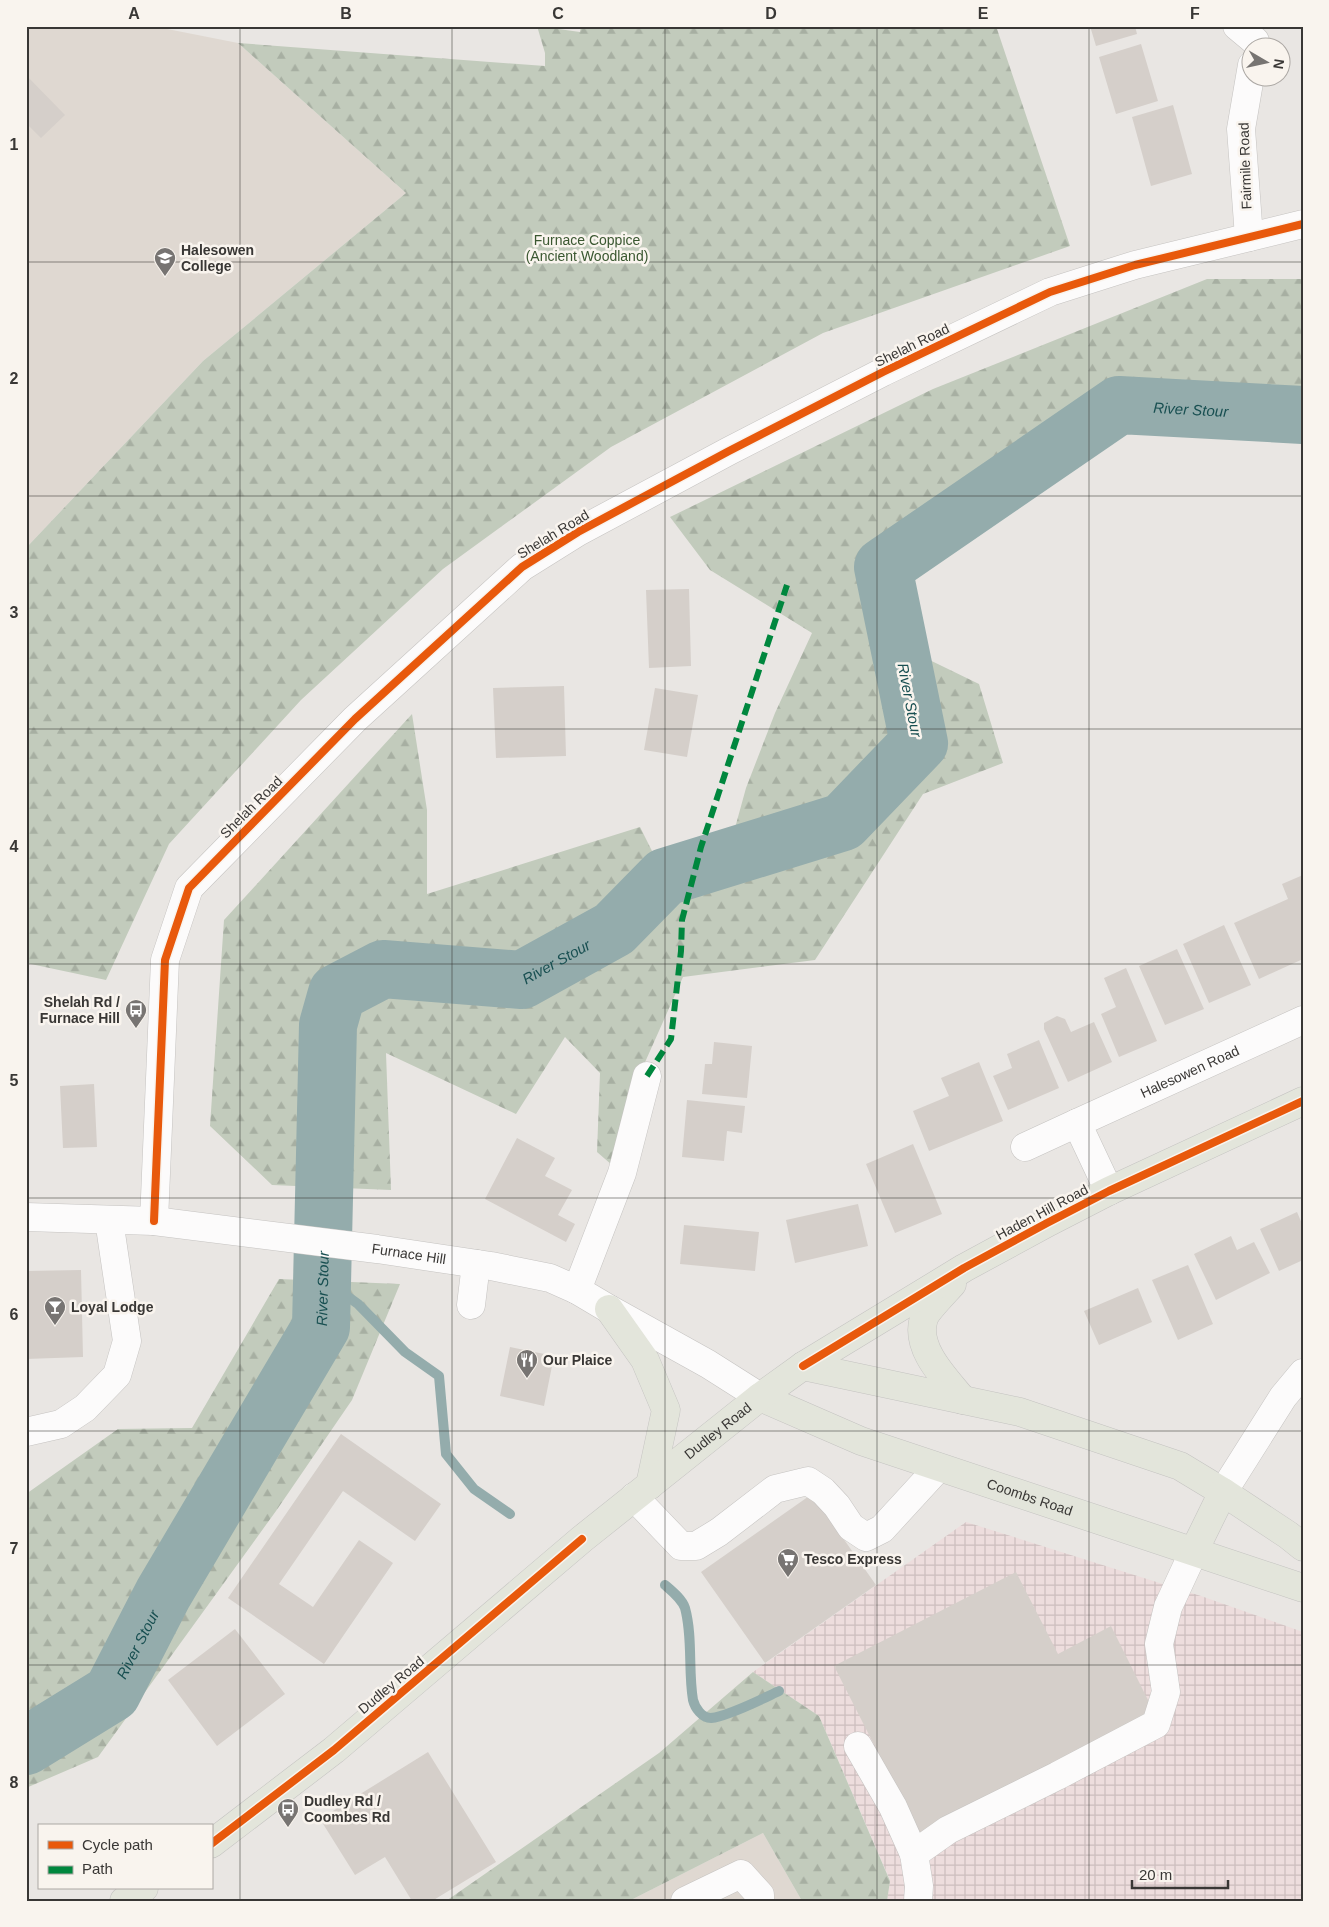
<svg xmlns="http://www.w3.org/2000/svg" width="1329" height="1927" font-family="Arial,sans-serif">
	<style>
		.built { fill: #dfd8d1 }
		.industrial { fill: url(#industrial-grid) }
		.forest { fill: url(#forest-firs) }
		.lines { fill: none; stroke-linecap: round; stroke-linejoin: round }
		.stream { stroke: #94acac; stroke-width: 10 }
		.river { stroke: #94acac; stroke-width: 58 }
		.building { fill: #d5cfca }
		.minor-casing { stroke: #c5c3c1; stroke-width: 29 }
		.major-casing { stroke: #c4c3c1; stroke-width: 29 }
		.minor { stroke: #fcfbfb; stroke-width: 28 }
		.major { stroke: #e3e5db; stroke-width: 28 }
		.quiet { stroke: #00873e; stroke-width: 6; stroke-dasharray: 12 6; stroke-linecap: butt }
		.cycleway-casing { stroke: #f9f4ee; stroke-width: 11 }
		.cycleway { stroke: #e8590c; stroke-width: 8 }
		.grid { fill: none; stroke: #393735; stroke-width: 1; stroke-opacity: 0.55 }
		.labels { text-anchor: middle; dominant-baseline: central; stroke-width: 5; stroke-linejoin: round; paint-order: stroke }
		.street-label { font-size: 14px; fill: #393735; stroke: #f9f4ee }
		.park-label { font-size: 14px; fill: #3a5730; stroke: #f9f4ee }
		.poi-label { font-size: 14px; font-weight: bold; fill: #393735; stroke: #f9f4ee; text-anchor: start }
		.water-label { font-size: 15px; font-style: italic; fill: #184f51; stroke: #f9f4ee }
		.neatline { fill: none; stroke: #393735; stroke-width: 2 }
		.grid-label { font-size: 16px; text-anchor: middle; font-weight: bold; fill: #393735 }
	</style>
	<defs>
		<pattern id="industrial-grid" width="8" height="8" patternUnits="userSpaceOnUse" patternTransform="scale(1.25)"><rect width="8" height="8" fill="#eddddd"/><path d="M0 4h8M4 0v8" fill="none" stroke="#ccbebe"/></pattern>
		<pattern id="forest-firs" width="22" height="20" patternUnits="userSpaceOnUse" patternTransform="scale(1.25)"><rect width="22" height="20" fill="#c2cbbc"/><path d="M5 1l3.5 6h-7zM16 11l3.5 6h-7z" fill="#a7afa2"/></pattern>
	</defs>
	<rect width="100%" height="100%" fill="#e9e6e3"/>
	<path class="built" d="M26 26H152L238 43 406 193 203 361 26 548Z
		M763 1833 802 1901H629Z"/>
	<path class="industrial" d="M966 1522 1201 1596 1303 1632V1901H887L890 1880 819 1716 753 1672Z"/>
	<path class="forest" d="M537 26 580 32 581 26H996L1070 246 823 333 611 447 443 569 301 700 169 844 106 980 26 963V548L203 361 406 193 238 43 545 66V53Z
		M1207 279H1303V415L1119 405 883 567 911 651 979 684 1003 763 923 794 815 960 683 977 642 1069 612 1165 597 1152 600 1073 565 1037 516 1114 386 1053 391 1190 272 1185 210 1126 224 920 412 714 427 810V894L640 827 665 877 727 857 746 788 775 713 812 633 710 570 670 517 933 389Z
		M279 1279 400 1284 352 1400 276 1511 98 1757 26 1788V1494L118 1429 192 1428Z
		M753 1672 819 1716 890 1881 887 1901H802L763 1833 629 1901H446L659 1753Z"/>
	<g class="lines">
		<path class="stream" d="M322 1278 358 1304 405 1352 439 1376 446 1454 474 1489 510 1514
			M665 1585C672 1591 682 1599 685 1608 693 1637 688 1671 693 1700 695 1708 702 1718 711 1718 729 1716 762 1699 779 1691"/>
		<path class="river" id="s1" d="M26 1746 112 1693 163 1594 321 1327 328 1025 337 993 383 969 522 980 614 929 665 877 843 822 919 743 883 567 1119 405 1303 415"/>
	</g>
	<path class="building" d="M1090 26H1135L1137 34 1096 46Z
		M1141 44 1158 101 1116 114 1099 57Z
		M26 75 65 115 41 138 26 123Z
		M1173 105 1192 174 1151 186 1132 117Z
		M689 589 691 666 649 668 646 590Z
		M564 686 566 756 496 758 493 688Z
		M655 688 698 695 687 757 644 750Z
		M1303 875V959L1259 979 1234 923 1288 899 1282 884Z
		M1224 925 1251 985 1209 1003 1183 944Z
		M1177 949 1204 1009 1165 1025 1139 966Z
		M1126 968 1157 1041 1119 1057 1101 1014 1116 1007 1104 978Z
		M1057 1016 1065 1019 1071 1032 1094 1022 1112 1062 1068 1082 1044 1029V1023Z
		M1039 1040 1059 1088 1008 1110 993 1076 1012 1068 1007 1054Z
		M714 1042 752 1046 747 1098 702 1094 705 1064H712Z
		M979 1062 1003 1121 929 1151 913 1111 949 1096 941 1078Z
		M94 1084 97 1147 63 1148 60 1086Z
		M687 1100 745 1106 742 1133 727 1131 724 1161 682 1157Z
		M517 1138 555 1158 545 1176 572 1190 558 1215 575 1224 566 1242 485 1199Z
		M913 1144 942 1214 895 1233 866 1164Z
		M858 1204 868 1246 795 1263 786 1220Z
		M1297 1212 1303 1226V1260L1279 1271 1260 1229Z
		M684 1225 759 1232 755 1271 680 1264Z
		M1231 1236 1237 1250 1254 1242 1270 1273 1216 1300 1194 1254Z
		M1188 1265 1213 1324 1178 1340 1152 1280Z
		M81 1270 83 1357 26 1359V1271Z
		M1138 1288 1152 1322 1099 1345 1084 1311Z
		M510 1347 554 1356 544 1406 500 1396Z
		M341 1434 441 1504 415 1541 343 1491 279 1584 313 1607 359 1540 393 1563 324 1664 228 1598Z
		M812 1494 876 1585 765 1663 701 1572Z
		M1016 1572 1058 1654 1111 1626 1154 1712 919 1833 834 1666Z
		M235 1629 285 1694 217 1746 168 1680Z
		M428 1752 496 1862 432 1901H412L385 1857 355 1875 320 1819Z"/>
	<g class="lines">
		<g class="minor-casing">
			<g id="minor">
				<path d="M1237 26 1255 41"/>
				<path d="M1249 237 1241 129 1252 65"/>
				<path d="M1025 1147 1077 1123"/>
				<path id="s2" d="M1109 1191 1077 1123 1303 1020"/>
				<path id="s3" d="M26 1217 154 1221 377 1249 491 1266 550 1278 577 1290 609 1309 708 1364 760 1397"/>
				<path d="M154 1221 165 960 189 888 355 719 522 567 578 532 729 451 883 372 1050 292 1135 265 1303 224"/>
				<path d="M577 1290 622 1173 647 1076"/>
				<path d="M471 1305 476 1264"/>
				<path d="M26 1432 61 1424 85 1408 117 1375 127 1341 109 1220"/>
				<path d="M1223 1492 1283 1397 1303 1373"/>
				<path d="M634 1497 681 1546H696L719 1532 775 1489 808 1481 823 1491 837 1506 851 1527 866 1537 882 1529 938 1468"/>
				<path d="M858 1746 893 1807 914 1854"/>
				<path d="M685 1901 741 1874 760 1895V1901"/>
				<path d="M918 1901 919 1886 914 1854 948 1830 1057 1776 1156 1724 1166 1692 1159 1644 1168 1607 1194 1551"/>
			</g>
		</g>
		<g class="major-casing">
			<g id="major">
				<path d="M952 1284C946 1291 927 1310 924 1318 914 1348 945 1378 963 1400"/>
				<path d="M609 1309 645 1360 666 1410 650 1485"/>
				<path d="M803 1366 1020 1412 1180 1466 1223 1492 1288 1535 1303 1547"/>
				<path id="s4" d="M760 1397 861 1441 1303 1588"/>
				<path d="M1194 1551 1223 1492"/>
				<path id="s5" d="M211 1844 334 1750 582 1539 760 1397 803 1366 964 1268 1047 1223 1109 1191 1303 1101"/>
				<path d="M124 1901 144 1888"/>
			</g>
		</g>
		<use href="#minor" class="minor"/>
		<use href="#major" class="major"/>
		<path class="quiet" d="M647 1076 671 1039 681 951 682 920 701 847 787 585"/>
		<g class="cycleway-casing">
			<path id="cycleway" d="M154 1221 165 960 189 888 355 719 522 567 578 532 729 451 883 372 1050 292 1135 265 1303 224
				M803 1366 964 1268 1047 1223 1109 1191 1303 1101
				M211 1844 334 1750 582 1539"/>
		</g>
		<use href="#cycleway" class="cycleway"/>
	</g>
	<path class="grid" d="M240 26V1901M452 26V1901M665 26V1901M877 26V1901M1089 26V1901M26 262H1303M26 496H1303M26 729H1303M26 964H1303M26 1198H1303M26 1431H1303M26 1665H1303"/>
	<defs>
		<g id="university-pin" transform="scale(1.125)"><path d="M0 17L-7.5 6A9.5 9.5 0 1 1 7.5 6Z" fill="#777472" stroke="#f9f4ee"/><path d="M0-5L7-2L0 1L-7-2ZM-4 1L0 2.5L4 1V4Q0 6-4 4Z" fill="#fff"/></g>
		<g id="bus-pin" transform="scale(1.125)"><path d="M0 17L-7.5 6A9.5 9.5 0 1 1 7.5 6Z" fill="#777472" stroke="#f9f4ee"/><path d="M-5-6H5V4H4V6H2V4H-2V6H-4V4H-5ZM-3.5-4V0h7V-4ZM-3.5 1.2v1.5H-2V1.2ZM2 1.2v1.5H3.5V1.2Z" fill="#fff"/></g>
		<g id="bar-pin" transform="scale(1.125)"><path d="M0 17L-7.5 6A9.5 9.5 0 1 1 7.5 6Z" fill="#777472" stroke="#f9f4ee"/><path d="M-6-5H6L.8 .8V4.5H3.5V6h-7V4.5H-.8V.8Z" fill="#fff"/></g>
		<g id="restaurant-pin" transform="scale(1.125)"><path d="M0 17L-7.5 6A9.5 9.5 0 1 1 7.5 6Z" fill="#777472" stroke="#f9f4ee"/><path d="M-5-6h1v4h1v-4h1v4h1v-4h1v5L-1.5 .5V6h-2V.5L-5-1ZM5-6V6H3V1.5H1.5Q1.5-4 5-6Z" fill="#fff"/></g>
		<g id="supermarket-pin" transform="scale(1.125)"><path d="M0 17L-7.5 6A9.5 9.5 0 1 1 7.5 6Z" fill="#777472" stroke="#f9f4ee"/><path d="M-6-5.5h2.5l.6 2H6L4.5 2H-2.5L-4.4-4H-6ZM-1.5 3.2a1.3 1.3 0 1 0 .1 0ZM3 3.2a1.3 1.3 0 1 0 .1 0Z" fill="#fff"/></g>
	</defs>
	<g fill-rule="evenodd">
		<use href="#university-pin" x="165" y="258"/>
		<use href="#bus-pin" x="136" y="1010"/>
		<use href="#bar-pin" x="55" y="1307"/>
		<use href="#restaurant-pin" x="527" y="1360"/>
		<use href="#supermarket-pin" x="788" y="1559"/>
		<use href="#bus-pin" x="288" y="1809"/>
	</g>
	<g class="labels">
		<g class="street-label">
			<text transform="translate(1245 166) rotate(-92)">Fairmile Road</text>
			<text transform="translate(912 345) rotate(-26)">Shelah Road</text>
			<text transform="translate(553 534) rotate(-31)">Shelah Road</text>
			<text transform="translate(251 807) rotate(-45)">Shelah Road</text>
			<text stroke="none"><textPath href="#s2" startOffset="199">Halesowen Road</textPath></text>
			<text transform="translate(1042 1212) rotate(-28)">Haden Hill Road</text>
			<text stroke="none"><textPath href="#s3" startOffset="385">Furnace Hill</textPath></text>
			<text stroke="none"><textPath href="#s5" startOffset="654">Dudley Road</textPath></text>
			<text stroke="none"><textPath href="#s4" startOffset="288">Coombs Road</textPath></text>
			<text transform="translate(391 1685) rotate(-40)">Dudley Road</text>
		</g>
		<g class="park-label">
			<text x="587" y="240">Furnace Coppice<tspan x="587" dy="16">(Ancient Woodland)</tspan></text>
		</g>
		<g class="poi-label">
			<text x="181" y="250">Halesowen<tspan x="181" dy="16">College</tspan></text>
			<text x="120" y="1002" text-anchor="end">Shelah Rd /<tspan x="120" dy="16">Furnace Hill</tspan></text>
			<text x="71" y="1307">Loyal Lodge</text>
			<text x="543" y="1360">Our Plaice</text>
			<text x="804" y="1559">Tesco Express</text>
			<text x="304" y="1801">Dudley Rd /<tspan x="304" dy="16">Coombes Rd</tspan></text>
		</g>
		<g class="water-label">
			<text stroke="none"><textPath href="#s1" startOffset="2061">River Stour</textPath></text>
			<text transform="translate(910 700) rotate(79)">River Stour</text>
			<text stroke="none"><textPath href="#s1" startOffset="1088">River Stour</textPath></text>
			<text stroke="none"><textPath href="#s1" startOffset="561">River Stour</textPath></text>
			<text stroke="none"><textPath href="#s1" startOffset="156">River Stour</textPath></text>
		</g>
	</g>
	<rect width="1329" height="1927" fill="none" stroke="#f9f4ee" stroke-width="55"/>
	<rect x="38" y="1824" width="175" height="65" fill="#f9f4ee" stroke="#aca8a4"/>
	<rect x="48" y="1841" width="25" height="8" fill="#e8590c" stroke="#aca8a4"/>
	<text x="82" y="1850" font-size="15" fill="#393735">Cycle path</text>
	<rect x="48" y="1866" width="25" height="8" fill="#00873e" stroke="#aca8a4"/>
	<text x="82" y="1874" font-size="15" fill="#393735">Path</text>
	<g transform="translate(1266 62) rotate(99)"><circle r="24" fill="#f9f4ee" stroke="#aca8a4"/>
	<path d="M0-4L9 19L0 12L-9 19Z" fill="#777472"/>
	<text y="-8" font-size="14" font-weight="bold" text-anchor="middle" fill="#393735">N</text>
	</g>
	<path d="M1132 1880v8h96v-8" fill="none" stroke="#393735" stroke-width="2.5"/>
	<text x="1139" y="1880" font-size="15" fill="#393735" stroke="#f9f4ee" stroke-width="4" paint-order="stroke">20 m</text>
	<rect x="28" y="28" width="1274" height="1872" class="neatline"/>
	<g class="grid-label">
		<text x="134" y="19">A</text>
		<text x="346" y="19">B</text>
		<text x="558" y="19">C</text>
		<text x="771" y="19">D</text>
		<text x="983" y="19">E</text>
		<text x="1195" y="19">F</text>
		<text x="14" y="150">1</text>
		<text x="14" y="384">2</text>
		<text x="14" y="618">3</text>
		<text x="14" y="852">4</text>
		<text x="14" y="1086">5</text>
		<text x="14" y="1320">6</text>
		<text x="14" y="1554">7</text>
		<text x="14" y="1788">8</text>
	</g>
</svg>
